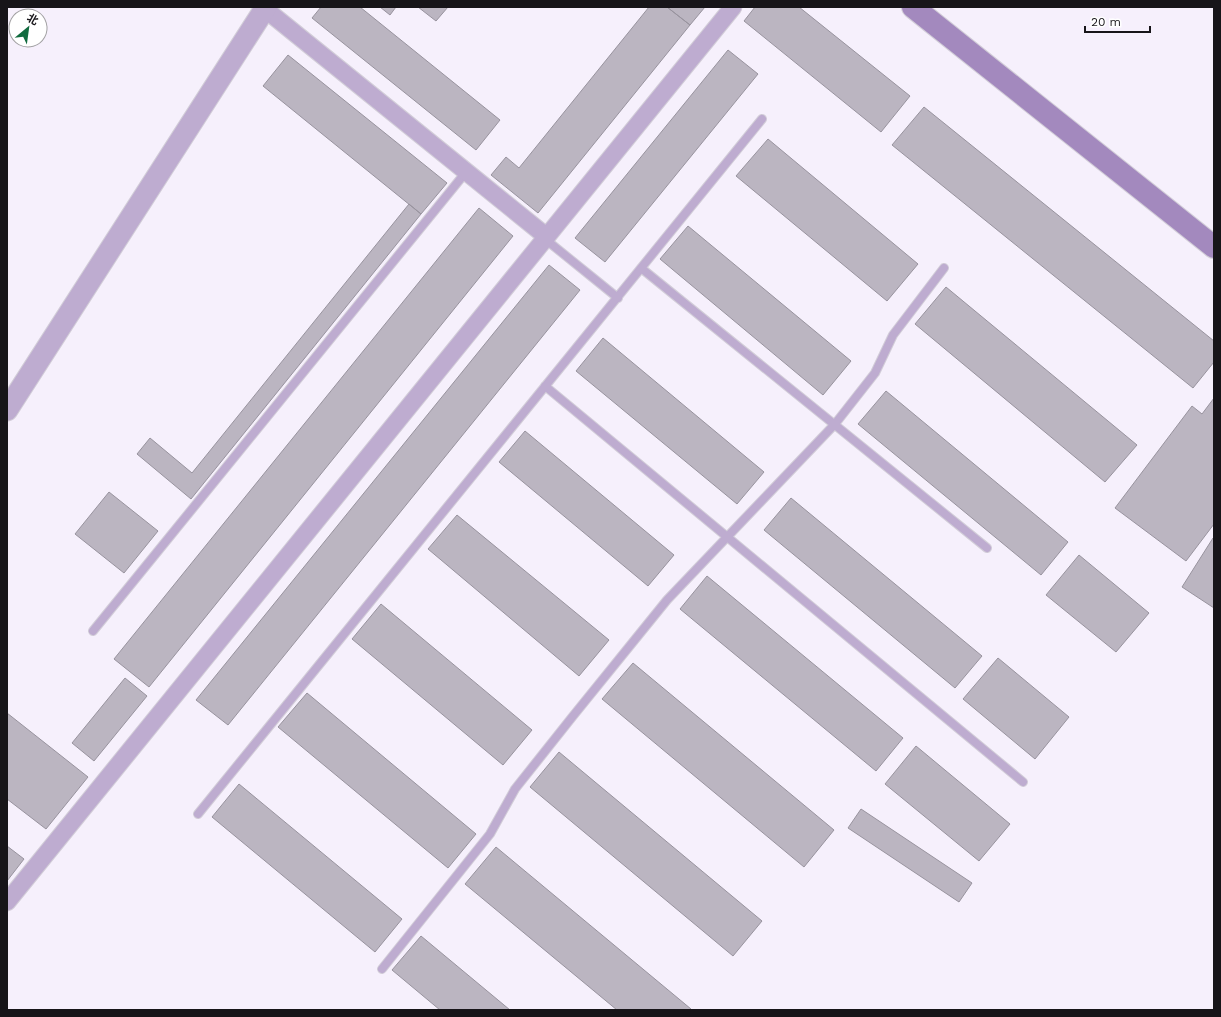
<svg xmlns="http://www.w3.org/2000/svg" width="1221" height="1017" font-family="'Work Sans','Noto Sans SC',sans-serif">
	<style>
		.building { fill: #bbb5c1; stroke: #98939e }
		.lines { fill: none; stroke-linecap: round; stroke-linejoin: round }
		.service-casing { stroke: #d2cdd8; stroke-width: 10 }
		.minor-casing { stroke: #d2cdd8; stroke-width: 19 }
		.tertiary-casing { stroke: #d2cdd8; stroke-width: 23 }
		.secondary-casing { stroke: #d2cdd8; stroke-width: 24 }
		.service { stroke: #beacd0; stroke-width: 8 }
		.minor { stroke: #beacd0; stroke-width: 17 }
		.tertiary { stroke: #beacd0; stroke-width: 21 }
		.secondary { stroke: #a389be; stroke-width: 22 }
	</style>
	<rect width="100%" height="100%" fill="#f6f0fc"/>
	<path class="building" d="M321 7H360L500 120 476 150 312 18Z
		M380 7H396L390 15Z
		M418 7H448L436 21Z
		M649 7H667L690 25 538 213 491 175 506 157 519 168Z
		M667 7H705L690 25Z
		M755 7H799L910 96 881 132 744 21Z
		M728 50 758 74 605 262 575 238Z
		M288 55 447 183 421 214 263 86Z
		M924 107 1214 341V362L1193 388 892 145Z
		M768 139 918 264 887 301 736 176Z
		M409 204 421 214 191 499 137 454 150 438 192 473Z
		M479 208 513 236 149 687 114 659Z
		M688 226 851 361 823 395 660 259Z
		M549 265 580 290 228 725 196 700Z
		M946 287 1137 445 1105 482 915 324Z
		M603 338 764 472 737 504 576 371Z
		M886 391 1068 542 1041 575 858 424Z
		M1214 398V524L1186 561 1115 508 1192 406 1202 414Z
		M525 431 674 555 648 586 499 462Z
		M109 492 158 531 124 573 75 534Z
		M791 498 982 656 955 688 764 530Z
		M457 515 609 640 579 676 428 549Z
		M1213 538 1214 539V608L1182 587Z
		M1079 555 1149 613 1116 652 1046 595Z
		M707 576 903 738 876 771 680 609Z
		M381 604 532 730 503 765 352 639Z
		M998 658 1069 717 1035 759 963 699Z
		M633 663 834 830 804 867 602 699Z
		M125 678 147 696 94 761 72 743Z
		M307 693 476 834 448 868 278 727Z
		M7 713 88 777 46 829 7 799Z
		M916 746 1010 824 979 861 885 784Z
		M559 752 762 921 733 956 530 787Z
		M239 784 402 919 375 952 212 817Z
		M861 809 972 883 959 902 848 828Z
		M7 846 24 859 7 881Z
		M496 847 691 1009 690 1010H617L465 884Z
		M421 936 510 1010H440L392 970Z"/>
	<g class="lines">
		<g class="service-casing">
			<path id="service" d="M545 239 618 298
				M641 268 987 548
				M545 386 1023 782
				M93 631 466 172
				M198 814 762 119
				M382 969 490 834 515 789 573 716 667 600 835 424 875 373 893 335 944 268"/>
		</g>
		<g class="minor-casing">
			<path id="minor" d="M265 9 547 237
				M7 902 733 7"/>
		</g>
		<g class="tertiary-casing">
			<path id="tertiary" d="M7 410 266 7"/>
		</g>
		<g class="secondary-casing">
			<path id="secondary" d="M913 7 1214 247"/>
		</g>
		<use href="#service" class="service"/>
		<use href="#minor" class="minor"/>
		<use href="#tertiary" class="tertiary"/>
		<use href="#secondary" class="secondary"/>
	</g>
	<rect width="1221" height="1017" fill="none" stroke="#171519" stroke-width="16"/>
	<g transform="translate(28 28) rotate(29)"><circle r="19" fill="#ffffff" stroke="#a2a1a3"/>
	<path d="M0-3L7 15L0 10L-7 15Z" fill="#116b3f"/>
	<text y="-6" font-size="11" font-weight="bold" text-anchor="middle" fill="#171519">北</text>
	</g>
	<path d="M1085 26v6h65v-6" fill="none" stroke="#171519" stroke-width="2"/>
	<text x="1091" y="26" font-size="12" fill="#171519" stroke="#ffffff" stroke-width="3" paint-order="stroke">20 m</text>
</svg>
